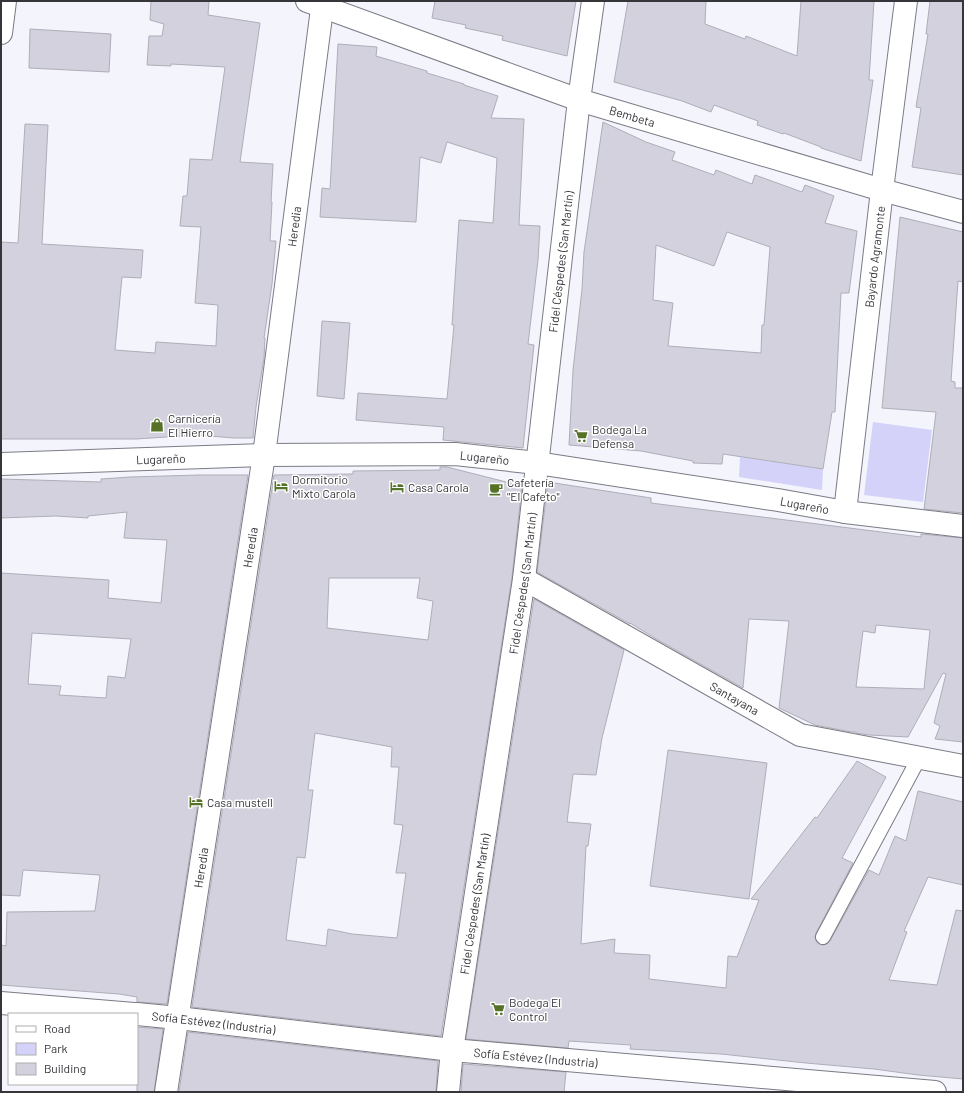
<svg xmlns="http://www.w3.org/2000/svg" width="964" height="1093" font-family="Barlow,sans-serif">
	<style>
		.green { fill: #d4d2f8 }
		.building { fill: #d2d1dd; stroke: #aeaeb9; fill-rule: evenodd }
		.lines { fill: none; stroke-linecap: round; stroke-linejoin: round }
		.lane-casing { stroke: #7b7b85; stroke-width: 16 }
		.street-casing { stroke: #7b7b85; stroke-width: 24 }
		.secondary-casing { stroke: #7b7b85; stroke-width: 24 }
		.lane { stroke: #fff; stroke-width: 14 }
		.street { stroke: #fff; stroke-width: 22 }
		.secondary { stroke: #fff; stroke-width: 22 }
		.labels { text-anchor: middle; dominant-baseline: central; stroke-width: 3; stroke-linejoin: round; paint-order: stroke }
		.street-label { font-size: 12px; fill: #35353a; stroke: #fff }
		.poi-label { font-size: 12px; fill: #35353a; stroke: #fff; text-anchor: start }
	</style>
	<rect width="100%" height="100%" fill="#f4f4fd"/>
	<path class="green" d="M873 422 932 430 923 502 864 495Z
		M740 457 823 469 822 490 739 477Z"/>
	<path class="building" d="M151 1H209L208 15 260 23 240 162 273 164 271 202H272L270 241H276L272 284 264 338H265L264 358 256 407 253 438H234L197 435 136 439H1V242L18 243 25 124 48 125 42 244 143 250 141 278 122 277 115 350 155 353 156 342 216 346 218 305 195 303 201 227 180 226 183 196H187L190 159 212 160 225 67 171 64V66L147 65 149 36H162L164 24 150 20Z
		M435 1H576L567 56 502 40 503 36 465 28 466 25 432 18Z
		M628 1H706L705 24 745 39 746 36 797 56 801 1H874L869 80H873L861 161 821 148V147L784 133 783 134 757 125 758 121 714 105 711 112 682 101 614 82Z
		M930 1H963V175L912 167 921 108 916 107 928 34H926Z
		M30 29 111 34 109 72 29 68Z
		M338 44 377 47 376 56 427 71V73L464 84V85L498 96 491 118 524 119 519 225 540 226 538 260 528 344 534 345 523 448 443 440 444 427 356 420 358 393 447 399 454 325H452L459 220 493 223 497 158 447 142 441 163 420 157 416 222 320 217 322 188 330 189Z
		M603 122 646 142 675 152 672 160 714 175 716 170 752 184 755 175 802 192 805 185 834 196 825 223 857 231 849 293H841L835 412H832L823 469 723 454 722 464 693 463V461L641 451 569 445 573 370 582 289 584 252ZM727 232 770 247 764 325H762L761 353 668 346 673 303 653 300 656 245 714 266Z
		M900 217 963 232V282L958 281 951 381 955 382V388H963V513L924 509 936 412 882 408Z
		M322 321 350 323 344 399 317 396Z
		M440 467H447L522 486 512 577 441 1036 192 1007 274 475 353 474V471L440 470ZM329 578H420L417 598 433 601 428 640 327 628ZM315 733 392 747 391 767H399L394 824 403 825 396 873H406L397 938 352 934 328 929 326 946 286 940 297 857 305 858 313 790H308Z
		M199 475H248L167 1004 137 1002V997L119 994 1 985V945L6 946 7 912 95 911 100 875 23 870 20 896 1 895V573L109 580 108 598 161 603 167 540 124 538 127 512 88 516V518L56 516 1 518V479L101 482V479L130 477ZM32 633 131 639 125 678 108 676 106 698 59 695 61 686 28 684Z
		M548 482 651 498V503L921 537V534L963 538V742L935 739 940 726 934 723 946 674 943 673 908 737 869 735 856 733V732H851L815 725 779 708 789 621 749 619 743 688 658 640 630 623V624L537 572ZM876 625 930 630 924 689 856 687 863 631 875 633Z
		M534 599 624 650 602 738 596 775 573 774 567 822 591 824 588 846H586L581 944 615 939 614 953 650 955 649 979 726 988 728 956 737 957 759 900 751 899 815 817 817 818 857 761 886 777 842 858 853 863 816 933 815 937 816 941 819 944 823 945 827 944 830 941 869 870 879 875 895 836 906 841 918 791 963 802V885L928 877 904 931 907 932 889 980 937 985 956 910 963 911V1079L918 1075 874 1069 806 1063 721 1054 630 1049 631 1045 569 1041 568 1048 466 1039Z
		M668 750 767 763 749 899 650 886Z
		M137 1027 163 1029 154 1092H137Z
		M188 1032 438 1061 436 1092H179Z
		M463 1064 566 1072 564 1092H461Z"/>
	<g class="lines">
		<g class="lane-casing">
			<path id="lane" d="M823 937 919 758"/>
		</g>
		<g class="street-casing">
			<g id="street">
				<path id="s1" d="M307 1 579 100 882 190 963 212"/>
				<path id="s2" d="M537 463 778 500 845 512 963 526"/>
				<path id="s3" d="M845 512 882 190 906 1"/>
				<path id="s4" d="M524 579 800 735 963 766"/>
				<path d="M1 1003 134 1014"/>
				<path id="s5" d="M137 1014 178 1018 452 1050 935 1092"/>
				<path id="s6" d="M166 1092 264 455 323 1"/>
			</g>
		</g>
		<g class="secondary-casing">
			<g id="secondary">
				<path d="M1 33 5 1"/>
				<path id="s7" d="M1 464 264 455 455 454 537 463"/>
				<path id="s8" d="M448 1092 452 1050 524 579 579 100 593 1"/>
			</g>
		</g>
		<use href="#lane" class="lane"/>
		<use href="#street" class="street"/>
		<use href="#secondary" class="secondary"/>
	</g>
	<defs>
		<g id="shop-bare" transform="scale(1.08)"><path d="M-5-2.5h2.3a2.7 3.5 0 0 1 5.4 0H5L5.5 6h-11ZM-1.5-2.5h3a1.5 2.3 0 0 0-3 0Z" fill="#557227" stroke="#fff" stroke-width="2.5" paint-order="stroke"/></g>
		<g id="supermarket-bare" transform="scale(1.08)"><path d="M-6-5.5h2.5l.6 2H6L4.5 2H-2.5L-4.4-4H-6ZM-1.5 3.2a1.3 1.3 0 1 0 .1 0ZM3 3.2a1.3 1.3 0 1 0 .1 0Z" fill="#557227" stroke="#fff" stroke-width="2.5" paint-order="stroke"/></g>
		<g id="hotel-bare" transform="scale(1.08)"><path d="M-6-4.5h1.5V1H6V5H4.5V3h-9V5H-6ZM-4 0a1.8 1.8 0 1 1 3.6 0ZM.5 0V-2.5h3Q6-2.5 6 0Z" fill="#557227" stroke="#fff" stroke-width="2.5" paint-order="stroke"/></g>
		<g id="cafe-bare" transform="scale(1.08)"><path d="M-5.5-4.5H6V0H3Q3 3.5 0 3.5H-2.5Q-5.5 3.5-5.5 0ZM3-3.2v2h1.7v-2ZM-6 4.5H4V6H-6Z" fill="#557227" stroke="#fff" stroke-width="2.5" paint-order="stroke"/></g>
	</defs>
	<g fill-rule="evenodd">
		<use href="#shop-bare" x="157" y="425"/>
		<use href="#supermarket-bare" x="581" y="436"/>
		<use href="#hotel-bare" x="281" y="486"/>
		<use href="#hotel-bare" x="397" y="487"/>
		<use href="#cafe-bare" x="496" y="489"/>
		<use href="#hotel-bare" x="196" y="802"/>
		<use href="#supermarket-bare" x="498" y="1009"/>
	</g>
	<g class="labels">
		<g class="street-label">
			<text stroke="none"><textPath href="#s1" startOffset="345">Bembeta</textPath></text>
			<text stroke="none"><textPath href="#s6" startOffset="875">Heredia</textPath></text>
			<text stroke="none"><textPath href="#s3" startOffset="257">Bayardo Agramonte</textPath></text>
			<text stroke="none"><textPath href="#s8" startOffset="838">Fidel Céspedes (San Martín)</textPath></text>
			<text stroke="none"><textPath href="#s7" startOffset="484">Lugareño</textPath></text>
			<text stroke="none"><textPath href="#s7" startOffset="160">Lugareño</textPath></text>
			<text stroke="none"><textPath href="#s2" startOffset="271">Lugareño</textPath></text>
			<text stroke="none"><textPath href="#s6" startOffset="551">Heredia</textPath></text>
			<text stroke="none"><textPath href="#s8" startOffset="514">Fidel Céspedes (San Martín)</textPath></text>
			<text stroke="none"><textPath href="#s4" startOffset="242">Santayana</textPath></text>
			<text stroke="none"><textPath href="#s6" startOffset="227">Heredia</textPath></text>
			<text stroke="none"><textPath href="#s8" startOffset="190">Fidel Céspedes (San Martín)</textPath></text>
			<text stroke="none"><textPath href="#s5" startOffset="77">Sofía Estévez (Industria)</textPath></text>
			<text stroke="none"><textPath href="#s5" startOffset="401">Sofía Estévez (Industria)</textPath></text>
		</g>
		<g class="poi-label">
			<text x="168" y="418">Carnicería<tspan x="168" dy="14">El Hierro</tspan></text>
			<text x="592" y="429">Bodega La<tspan x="592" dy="14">Defensa</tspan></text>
			<text x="292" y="479">Dormitorio<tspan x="292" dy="14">Mixto Carola</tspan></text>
			<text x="507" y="482">Cafetería<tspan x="507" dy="14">"El Cafeto"</tspan></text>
			<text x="408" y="487">Casa Carola</text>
			<text x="207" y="802">Casa mustell</text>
			<text x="509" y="1002">Bodega El<tspan x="509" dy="14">Control</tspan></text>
		</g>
	</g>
	<rect width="964" height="1093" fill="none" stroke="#35353a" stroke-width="4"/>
	<rect x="8" y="1013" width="130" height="72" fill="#ffffff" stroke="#aeaeb0"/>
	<rect x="16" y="1026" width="20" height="6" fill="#ffffff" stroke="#aeaeb0"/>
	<text x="44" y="1033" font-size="12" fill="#35353a">Road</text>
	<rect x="16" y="1043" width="20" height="12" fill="#d4d2f8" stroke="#aeaeb0"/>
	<text x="44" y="1053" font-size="12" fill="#35353a">Park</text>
	<rect x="16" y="1063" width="20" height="12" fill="#d2d1dd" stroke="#aeaeb0"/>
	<text x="44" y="1073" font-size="12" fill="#35353a">Building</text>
</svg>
